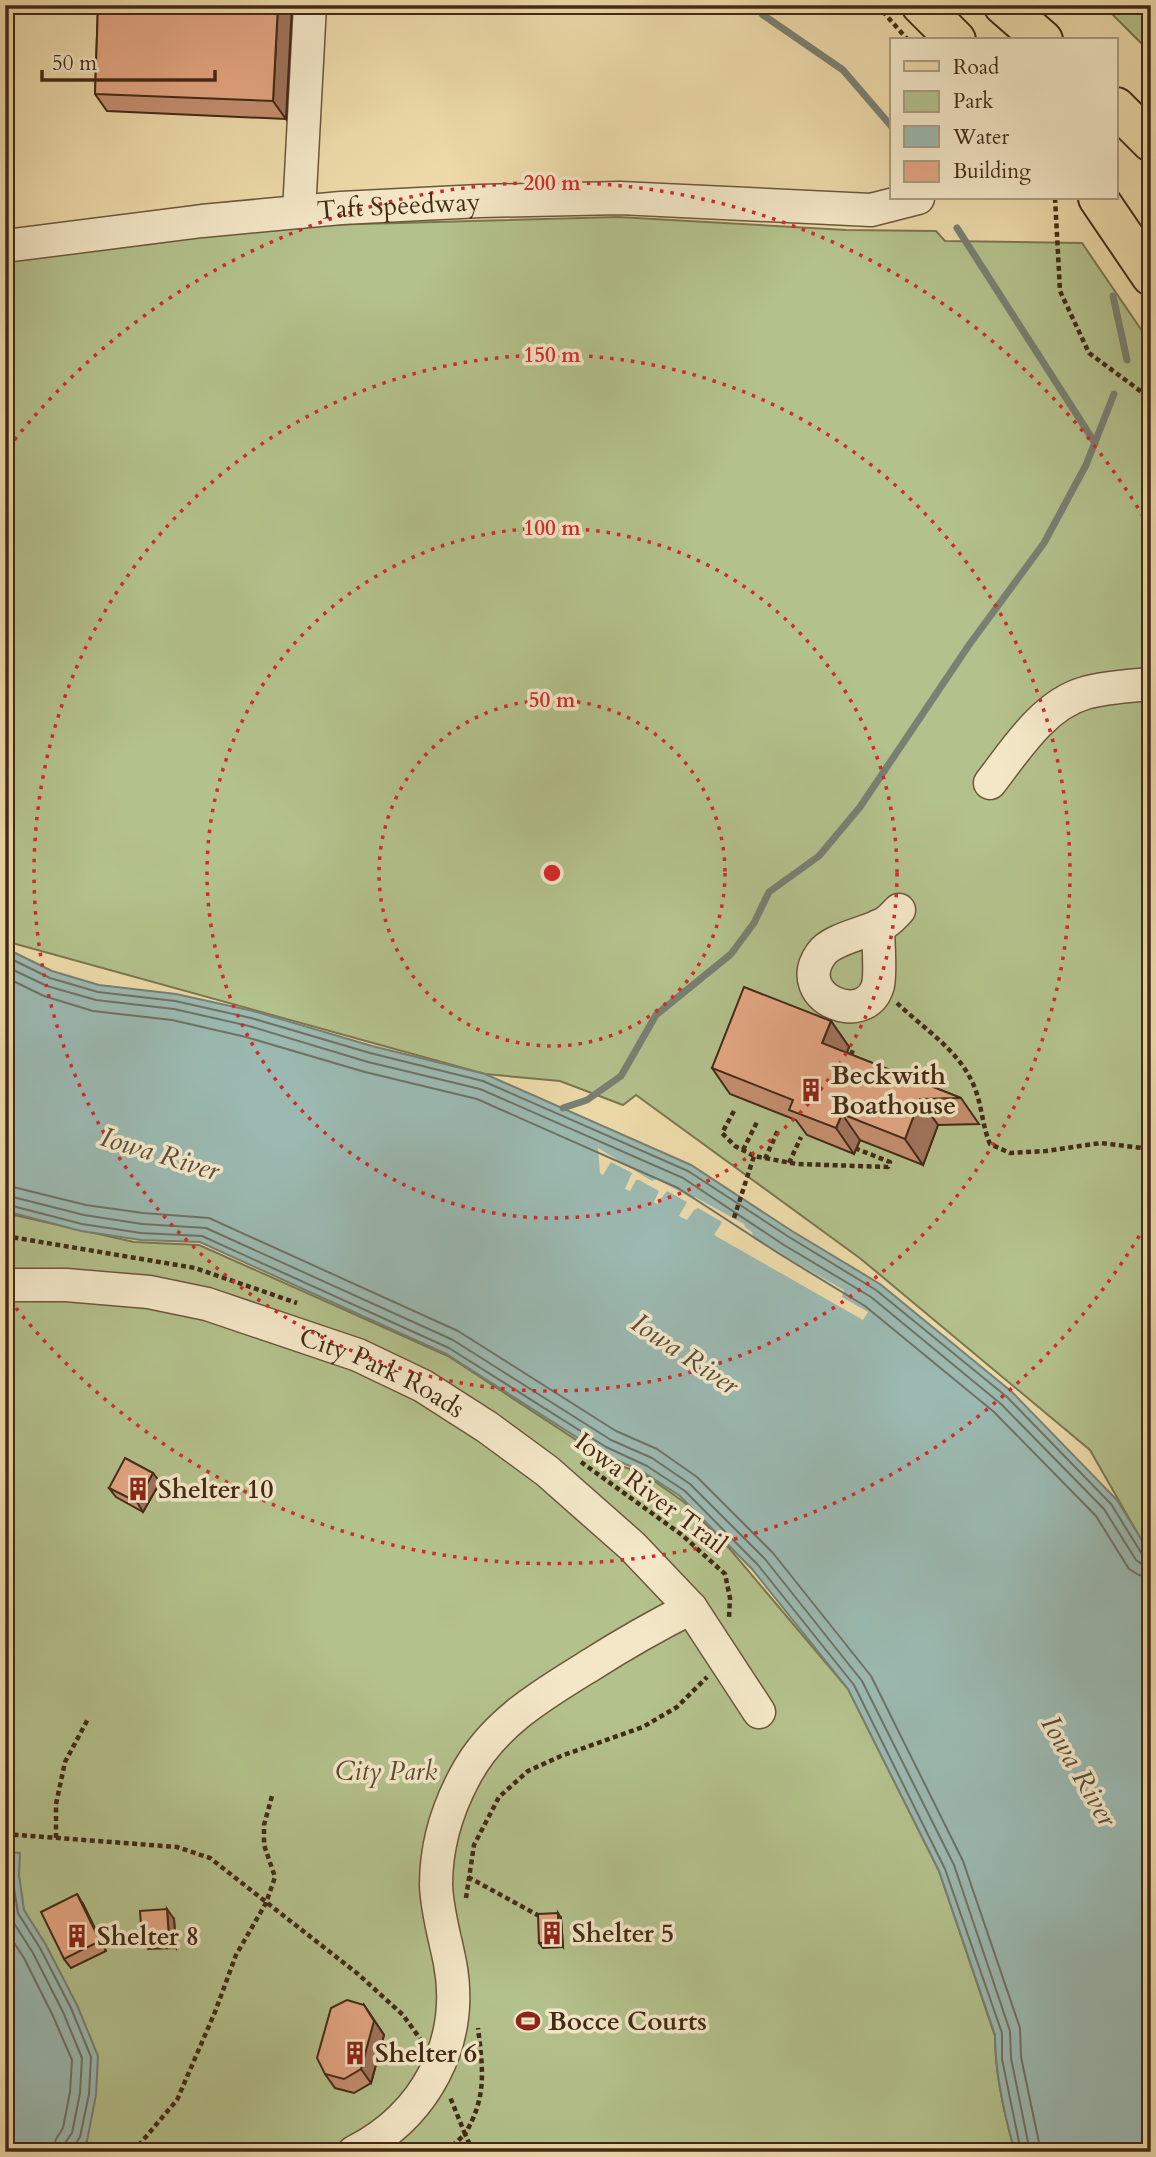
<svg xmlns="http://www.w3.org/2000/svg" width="1156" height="2157" font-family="Cardo,serif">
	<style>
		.green { fill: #b3c18c; stroke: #7b7651; stroke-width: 2 }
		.water { fill: #9bb9b1; stroke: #788073; stroke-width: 2 }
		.pier { fill: #eddaa9 }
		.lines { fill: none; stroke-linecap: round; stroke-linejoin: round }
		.shore { stroke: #6f7264; stroke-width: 2 }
		.stream { stroke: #788073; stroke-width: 7 }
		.minor-casing { stroke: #6e563b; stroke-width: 35 }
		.major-casing { stroke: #432a16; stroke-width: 42 }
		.path { stroke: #432a16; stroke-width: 4.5; stroke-dasharray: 5 3.5; stroke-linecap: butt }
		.minor { stroke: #f3e7c7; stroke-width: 32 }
		.major { stroke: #eddaa9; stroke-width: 38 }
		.wall { fill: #c48f71; stroke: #432a16; stroke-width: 2 }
		.shaded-wall { fill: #a0745c; stroke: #432a16; stroke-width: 2 }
		.building { fill: #e4a683; stroke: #432a16; stroke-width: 2 }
		.ring { fill: none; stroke: #d62828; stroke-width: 3.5; stroke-dasharray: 3.5 7 }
		.labels { text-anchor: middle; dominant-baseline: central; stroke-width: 7; stroke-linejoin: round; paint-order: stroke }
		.street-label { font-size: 26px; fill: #432a16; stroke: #f3e7c7 }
		.poi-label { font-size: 26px; font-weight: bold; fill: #432a16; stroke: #f3e7c7; text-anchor: start }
		.park-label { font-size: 26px; font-style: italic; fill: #59482e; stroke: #f3e7c7 }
		.water-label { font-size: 28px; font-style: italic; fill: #594e3d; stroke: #f3e7c7 }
		.centre { fill: #d62828; stroke: #f3e7c7; stroke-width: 3.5 }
		.ring-label { font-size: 21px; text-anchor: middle; font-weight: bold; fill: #d62828; stroke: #f3e7c7; stroke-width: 7; stroke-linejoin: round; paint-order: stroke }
	</style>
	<rect width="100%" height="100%" fill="#eddaa9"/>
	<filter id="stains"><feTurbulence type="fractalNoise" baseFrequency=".00286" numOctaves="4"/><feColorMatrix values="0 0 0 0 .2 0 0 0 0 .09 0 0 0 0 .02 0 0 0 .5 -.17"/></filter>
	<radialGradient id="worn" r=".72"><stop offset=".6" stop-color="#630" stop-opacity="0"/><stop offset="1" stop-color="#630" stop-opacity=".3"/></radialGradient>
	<path class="green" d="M1103 5H1151V53Z
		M618 217 846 230 936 231 945 241 1082 243 1151 344V1557L1090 1450 861 1259 636 1095 623 1105 560 1081 485 1074 5 941V261L287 226Z
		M5 1213 134 1242 199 1245 448 1356 610 1462 644 1474 684 1502 729 1548 848 1689 939 1871 995 2036C995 2075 1004 2114 1015 2152H5Z"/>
	<path class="water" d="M5 948 52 971 99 985 176 994 253 1011 372 1046 485 1074 691 1165 792 1231 880 1284 1012 1392 1117 1500 1151 1555V2152H1015C1004 2114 995 2075 995 2035L939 1871 848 1689 752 1569 680 1496 643 1472 603 1454 446 1354 200 1242 141 1240 81 1231 5 1211Z
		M5 1852 20 1853 19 1875 24 1910 46 1945 77 2005 98 2056 96 2095 87 2141 77 2152H5Z"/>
	<path class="pier" d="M598 1148 652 1181 657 1179 693 1199 695 1197 744 1224 745 1227 752 1232 754 1239 844 1290 842 1297 868 1312 863 1320 714 1235 722 1222 698 1208 694 1210 687 1220 679 1216 687 1202 667 1191 657 1204 654 1202 659 1191 639 1180H636L630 1191 625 1189 632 1173 611 1162 603 1175 600 1173Z"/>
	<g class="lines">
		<path class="shore" d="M5 956 50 978 98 992 175 1001 251 1018 370 1053 483 1081 688 1171 789 1237 876 1290 1007 1397 1111 1504 1142 1554 1151 1557
			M5 966 47 986 96 1000 174 1009 249 1026 368 1062 480 1089 683 1178 784 1245 871 1297 1001 1404 1104 1509 1136 1560 1143 1565 1151 1566
			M5 977 44 996 93 1011 172 1020 246 1037 365 1072 477 1099 678 1188 778 1253 865 1306 994 1412 1096 1516 1129 1569 1139 1575 1151 1577
			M5 1185 86 1205 143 1213 209 1218 458 1331 616 1431 657 1449 697 1477 773 1553 871 1676 963 1861 1020 2028 1021 2057 1041 2152
			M5 1195 84 1215 142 1224 206 1228 453 1340 611 1440 652 1458 690 1484 765 1559 862 1681 954 1865 1010 2031 1011 2058 1030 2152
			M5 1204 82 1224 141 1233 202 1236 449 1348 606 1447 647 1466 685 1491 758 1565 854 1685 945 1869 1002 2033V2059L1021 2152
			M5 1859 13 1862 12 1876 18 1913 40 1948 71 2008 91 2057 89 2094 80 2137 74 2146 73 2152
			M5 1890 10 1917 33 1953 63 2012 82 2058 80 2093 72 2133 65 2143 64 2152
			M5 1929 24 1958 53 2016 72 2060 70 2092 63 2128 56 2139 53 2152"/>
		<path class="stream" d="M754 5 763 15 843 70 892 127
			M957 228 1095 443
			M1113 296 1127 360
			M563 1108 587 1100 621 1076 656 1015 731 954 754 923 769 892 819 856 860 807 969 645 1044 543 1086 465 1114 394"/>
		<g class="minor-casing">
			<g id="minor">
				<path d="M299 212 310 5"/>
				<path id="s1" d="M5 246 202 221 341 208 480 201 620 198 871 210 918 198"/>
				<path d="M990 783C1015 751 1043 705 1085 693 1106 687 1129 686 1151 684"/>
				<path d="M878 926C878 941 881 972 878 985 866 1029 790 998 821 954 831 939 867 933 883 924 889 921 894 915 899 910"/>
				<path id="s2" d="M5 1285H66L149 1292 207 1304 358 1355 423 1386 487 1427 547 1471 632 1546 691 1608 759 1712"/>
				<path d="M354 2152C425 2116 465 2043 450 1963 445 1937 437 1912 436 1885 436 1848 447 1810 464 1778 491 1725 540 1696 589 1666 622 1645 655 1626 691 1608"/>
			</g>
		</g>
		<g class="major-casing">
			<path id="major" d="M921 5 956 40
				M1003 5 1043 40
				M1116 107 1151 142
				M1098 198 1151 276"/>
		</g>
		<path class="path" d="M877 5 908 40
			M1055 198 1060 291 1089 353 1143 393 1151 403
			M897 1003C924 1029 959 1050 974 1086 982 1105 982 1125 990 1144L1010 1153 1046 1151 1101 1143 1151 1149
			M851 1055 854 1047
			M734 1111 722 1133 735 1146 754 1156
			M743 1150 758 1120
			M765 1159 779 1128
			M789 1163 801 1137
			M734 1218 754 1156 797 1164 888 1167 890 1162 857 1149
			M5 1236 195 1268 297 1303
			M581 1462 682 1535 725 1574 730 1598 729 1617
			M5 1834 177 1847 210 1858 358 1974 403 2015 421 2040
			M56 1838V1804L65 1762 88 1719
			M468 1877 543 1918
			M466 1898 474 1845 499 1797 528 1771 561 1756 643 1727 677 1707 707 1677
			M133 2152 177 2100 215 2012 236 1955 266 1903 275 1877 264 1845V1825L272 1796
			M446 2152 465 2134 450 2097
			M473 2152 465 2134C487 2097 483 2070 478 2028"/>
		<use href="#minor" class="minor"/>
		<use href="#major" class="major"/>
	</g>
	<path class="wall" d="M98 5H292L286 119 107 111 95 94Z
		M831 1021 849 1047 847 1053 961 1098 979 1124 938 1125 923 1165 860 1140 854 1154 807 1135 796 1120 730 1094 712 1068Z
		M1151 1100V1126H1148L1145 1121Z
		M160 1482 143 1512 116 1497 109 1488Z
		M83 1904 106 1951 71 1968 64 1959Z
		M561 1918 563 1947 543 1948 539 1943Z
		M174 1919 176 1948 148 1949 142 1940Z
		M364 2005 384 2035 371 2083 354 2093 335 2088 325 2074Z"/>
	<path class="shaded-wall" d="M278 5H292L286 119 273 101Z
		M831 1021 849 1047 840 1069 822 1043Z
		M920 1099 938 1125 923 1165 905 1139Z
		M842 1114 860 1140 854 1154 836 1128Z
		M153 1473 160 1482 143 1512 137 1502Z
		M77 1894 83 1904 106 1951 100 1941Z
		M167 1909 174 1919 176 1948 169 1938Z
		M558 1913 561 1918 563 1947 559 1942Z
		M364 2005 384 2035 371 2083 361 2069Z"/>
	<path class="building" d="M98 5H278L273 101 95 94Z
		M744 987 831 1021 822 1043 961 1098 920 1099 905 1139 842 1114 836 1128 789 1110 793 1100 712 1068Z
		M1145 1100H1151V1122L1145 1121Z
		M125 1458 153 1473 137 1502 109 1488Z
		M77 1894 100 1941 64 1959 41 1912Z
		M167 1909 169 1938 142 1940 140 1911Z
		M558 1913 559 1942 539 1943 538 1914Z
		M347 2000 364 2005 374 2021 361 2069 344 2079 325 2074 317 2058 331 2008Z"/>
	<g class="ring">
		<circle cx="552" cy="873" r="173"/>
		<circle cx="552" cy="873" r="345"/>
		<circle cx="552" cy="873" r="518"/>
		<path d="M1150 1218A690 690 0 0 1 8 1298M8 448A690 690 0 0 1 1150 528"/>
	</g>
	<defs>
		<g id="building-bare" transform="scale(1.89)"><path d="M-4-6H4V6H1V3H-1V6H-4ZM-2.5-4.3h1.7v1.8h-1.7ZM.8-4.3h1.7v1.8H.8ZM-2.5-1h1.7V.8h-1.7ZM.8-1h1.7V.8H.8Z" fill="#8f2418" stroke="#f3e7c7" stroke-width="2.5" paint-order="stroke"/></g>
		<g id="stadium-bare" transform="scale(1.89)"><path d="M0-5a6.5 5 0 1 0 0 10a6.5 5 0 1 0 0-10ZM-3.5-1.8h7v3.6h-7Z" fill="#8f2418" stroke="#f3e7c7" stroke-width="2.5" paint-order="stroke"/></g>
	</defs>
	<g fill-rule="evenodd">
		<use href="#building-bare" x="811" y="1090"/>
		<use href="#building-bare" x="138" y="1489"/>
		<use href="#building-bare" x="552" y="1933"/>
		<use href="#building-bare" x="77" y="1936"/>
		<use href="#stadium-bare" x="528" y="2021"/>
		<use href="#building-bare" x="355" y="2053"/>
	</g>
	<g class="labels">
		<g class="street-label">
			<text stroke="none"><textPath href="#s1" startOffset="396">Taft Speedway</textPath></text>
			<text stroke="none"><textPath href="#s2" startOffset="392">City Park Roads</textPath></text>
			<text transform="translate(651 1493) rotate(37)">Iowa River Trail</text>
		</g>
		<g class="poi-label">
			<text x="831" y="1075">Beckwith<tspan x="831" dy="30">Boathouse</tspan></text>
			<text x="158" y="1489">Shelter 10</text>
			<text x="572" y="1933">Shelter 5</text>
			<text x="97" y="1936">Shelter 8</text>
			<text x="548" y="2021">Bocce Courts</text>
			<text x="375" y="2053">Shelter 6</text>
		</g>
		<g class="park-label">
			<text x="386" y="1771">City Park</text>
		</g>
		<g class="water-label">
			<text transform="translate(160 1154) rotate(17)">Iowa River</text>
			<text transform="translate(685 1354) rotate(34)">Iowa River</text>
			<text transform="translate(1079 1771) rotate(60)">Iowa River</text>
		</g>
	</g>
	<circle cx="552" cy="873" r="10" class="centre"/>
	<g class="ring-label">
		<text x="552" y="190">200 m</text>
		<text x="552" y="362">150 m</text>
		<text x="552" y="535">100 m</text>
		<text x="552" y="707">50 m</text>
	</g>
	<rect width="1156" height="2157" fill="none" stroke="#eddaa9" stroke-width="28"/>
	<rect x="7" y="7" width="1142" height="2143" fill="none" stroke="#432a16" stroke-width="3.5"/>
	<rect x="14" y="14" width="1128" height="2129" fill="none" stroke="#432a16" stroke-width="2"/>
	<rect x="890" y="38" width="228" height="161" fill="#f3e7c7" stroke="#ad9b80" stroke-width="2"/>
	<rect x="904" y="61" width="35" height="10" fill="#eddaa9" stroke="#ad9b80" stroke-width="2"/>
	<text x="953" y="74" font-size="21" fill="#432a16">Road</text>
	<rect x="904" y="91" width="35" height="21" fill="#b3c18c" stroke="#ad9b80" stroke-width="2"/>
	<text x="953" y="108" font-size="21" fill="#432a16">Park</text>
	<rect x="904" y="126" width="35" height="21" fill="#9bb9b1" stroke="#ad9b80" stroke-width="2"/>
	<text x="953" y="144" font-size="21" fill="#432a16">Water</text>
	<rect x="904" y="161" width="35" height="21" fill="#e4a683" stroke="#ad9b80" stroke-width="2"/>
	<text x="953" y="178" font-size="21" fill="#432a16">Building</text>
	<path d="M42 70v10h173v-10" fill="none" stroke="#432a16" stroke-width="3.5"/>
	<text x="52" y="70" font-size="21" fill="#432a16" stroke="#f3e7c7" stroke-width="5" paint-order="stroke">50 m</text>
	<rect width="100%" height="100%" filter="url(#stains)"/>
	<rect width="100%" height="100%" fill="url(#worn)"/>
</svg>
